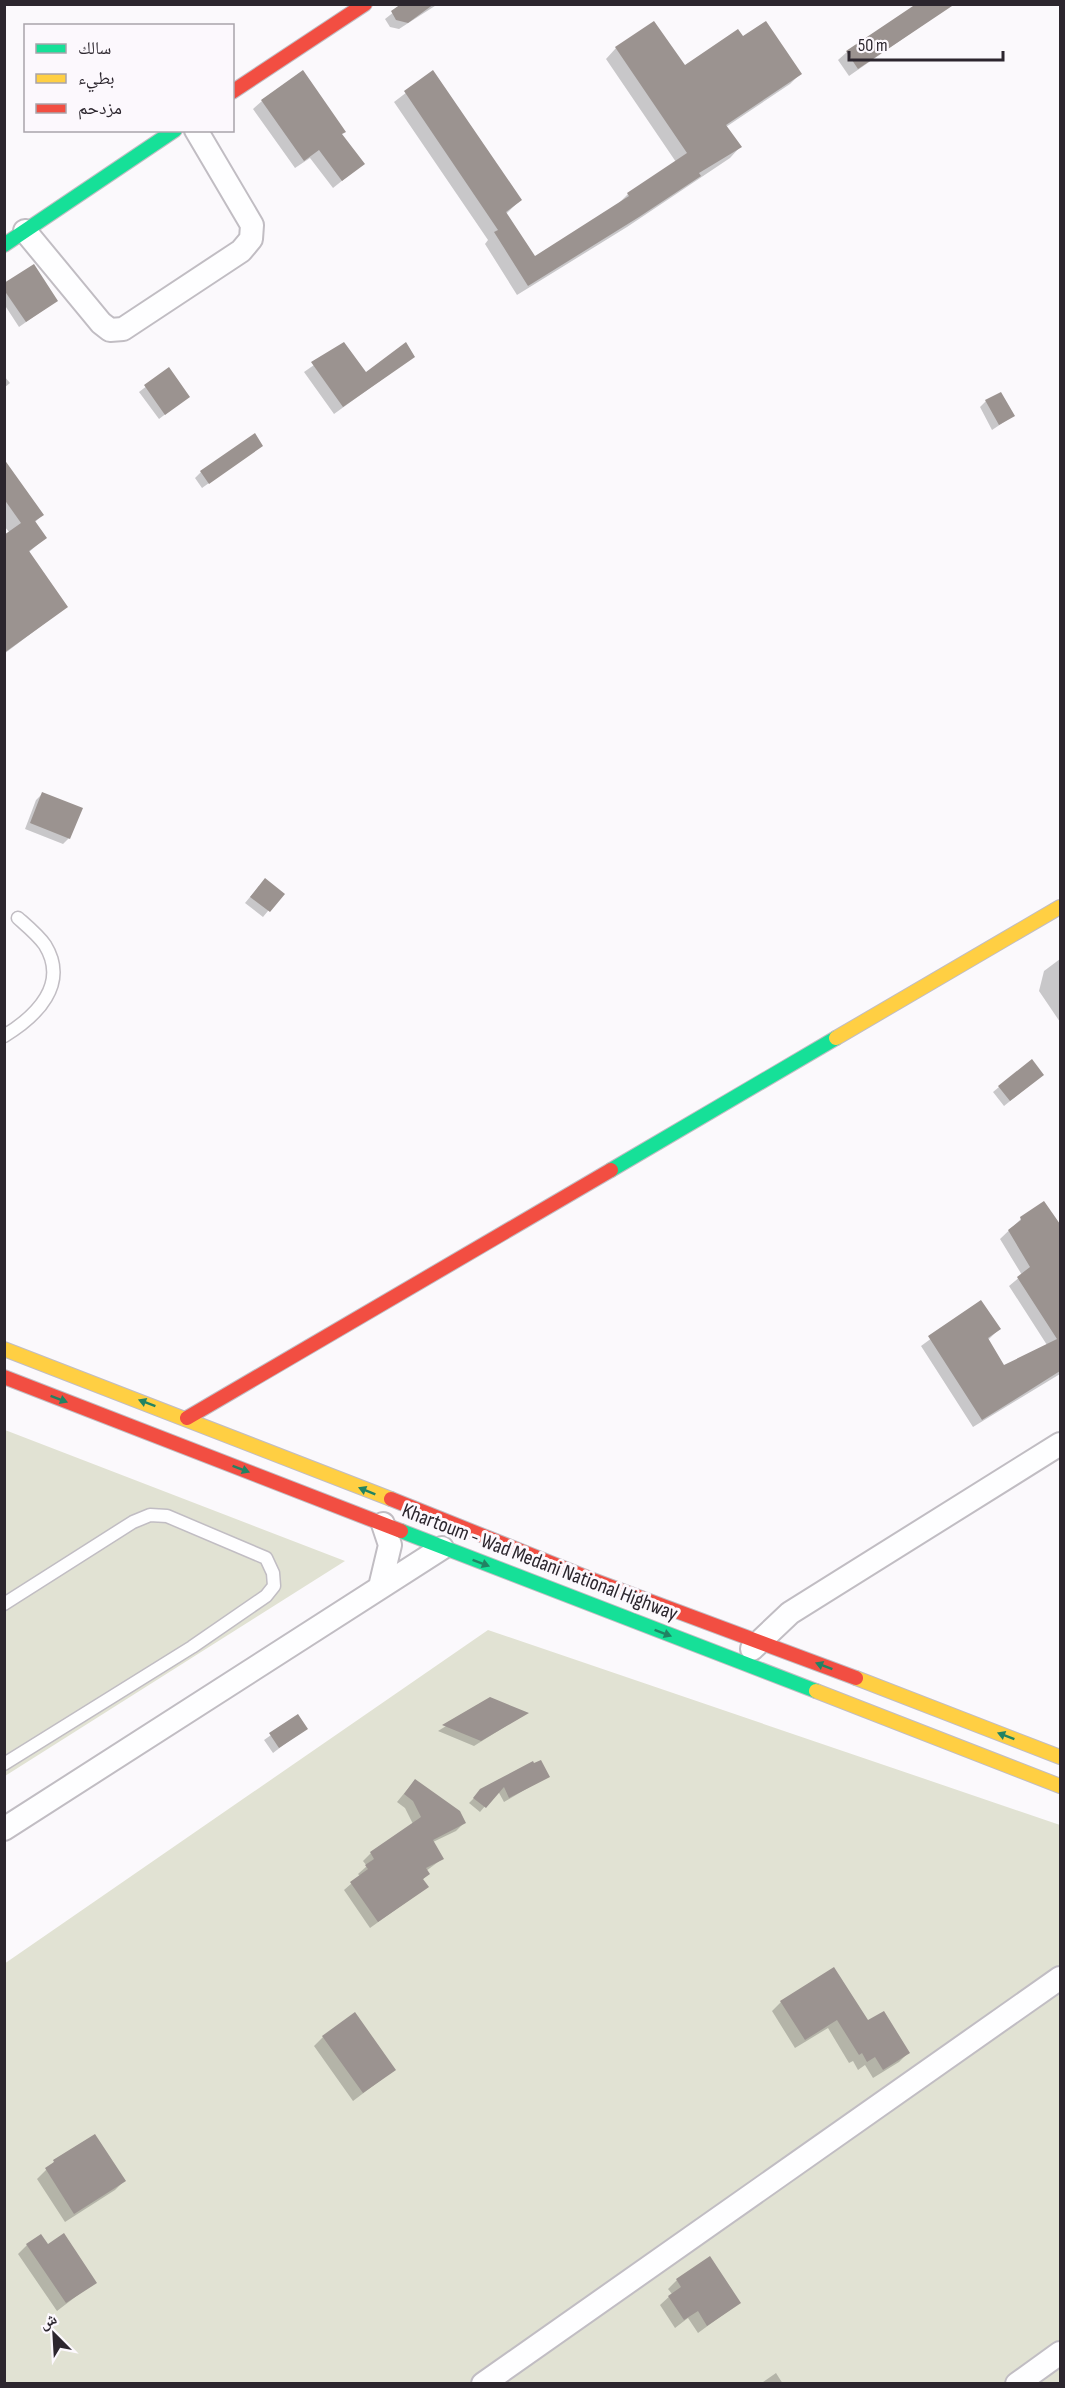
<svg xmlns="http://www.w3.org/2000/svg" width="1065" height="2388" font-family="'Sofia Sans Condensed','Noto Naskh Arabic',sans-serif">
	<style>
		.green { fill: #e1e2d3 }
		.shadow { fill: #0003 }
		.building { fill: #9b9390 }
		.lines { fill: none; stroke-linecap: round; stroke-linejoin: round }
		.lane-casing { stroke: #c1bdc3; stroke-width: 15 }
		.street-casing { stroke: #c1bdc3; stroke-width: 26 }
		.fast-casing { stroke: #c1bdc3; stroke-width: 16 }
		.slow-casing { stroke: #c1bdc3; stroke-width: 16 }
		.jam-casing { stroke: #c1bdc3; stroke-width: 16 }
		.lane { stroke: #fefeff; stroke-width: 12 }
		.street { stroke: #fefeff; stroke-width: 22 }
		.fast { stroke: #16e098; stroke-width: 14 }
		.slow { stroke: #ffcf43; stroke-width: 14 }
		.jam { stroke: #f24e42; stroke-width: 14 }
		.oneway { fill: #218363 }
		.labels { text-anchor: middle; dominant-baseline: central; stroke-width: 6; stroke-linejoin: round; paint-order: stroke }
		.street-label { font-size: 21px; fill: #2c262e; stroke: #fcf8fd }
	</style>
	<rect width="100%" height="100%" fill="#fbf9fc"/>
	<path class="green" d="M5 1430 345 1561 5 1776Z
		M488 1630 1060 1825V2383H5L4 1964Z"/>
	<path class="shadow" d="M404 4H438L399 29 390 27 385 19Z
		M953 4 849 76 838 60 847 52Z
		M743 38 800 74 790 84 726 127 740 147 730 158 627 227 517 295 485 244 488 240 394 102 433 72 520 200 506 214 535 258 617 205 628 194 676 162 606 59 616 48 684 67Z
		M262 101 341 135 363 164 333 188 310 158 295 168 253 109Z
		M4 285 56 301 19 327 4 304Z
		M344 344 366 374 413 357 334 414 304 372Z
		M169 369 188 397 159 419 139 392Z
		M4 376 10 383 4 388Z
		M986 401 1013 416 992 430 980 407Z
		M261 446 202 488 195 478 201 472Z
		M4 462 42 515 35 522 45 538 28 553 66 607 4 654V537L10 533 4 526Z
		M42 794 69 838 63 844 25 829 36 800Z
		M259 886 282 894 263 917 245 903Z
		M1060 959V1022L1039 991 1044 971Z
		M1036 1080 1004 1106 993 1092 999 1087Z
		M1044 1203 1060 1227V1374L973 1427 921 1346 981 1302 999 1329 988 1340 1003 1367 1047 1345 1009 1286 1022 1275 1000 1239 1021 1219Z
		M490 1699 527 1713 474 1746 438 1731Z
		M298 1716 306 1728 273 1753 264 1740Z
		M548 1776 504 1802 498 1791 480 1812 469 1803 481 1791Z
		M415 1780 464 1823 456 1831 433 1842 442 1859 426 1871 428 1874 422 1880 427 1887 370 1928 344 1890 360 1876 358 1874 367 1866 363 1861 371 1853 413 1824 405 1808 397 1802Z
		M781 2002 868 2022 908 2053 899 2062 873 2078 865 2065 858 2070 853 2061 849 2063 828 2028 795 2048 772 2011Z
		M323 2037 394 2070 353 2101 314 2046Z
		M54 2162 124 2181 115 2190 65 2222 37 2179Z
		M27 2245 95 2282 57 2311 18 2254Z
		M677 2280 739 2303 698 2333 688 2318 675 2328 660 2305 672 2294 668 2289Z
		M776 2373 783 2384H760Z"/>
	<path class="building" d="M401 4H434L408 23 396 20 391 11Z
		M916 4H955L858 69 846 51Z
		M654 21 685 65 738 29 743 36 766 21 802 74 726 125 742 147 699 173 701 176 639 217 528 286 494 232 498 230 404 91 433 70 522 200 506 212 535 256 629 196 627 193 687 153 615 47Z
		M303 70 346 132 342 134 365 164 342 181 319 150 304 161 261 100Z
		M34 264 58 301 26 322 4 290V283Z
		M344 342 366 372 406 342 415 357 343 407 311 362Z
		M169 367 190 397 165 415 144 385Z
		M1001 392 1015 416 999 425 985 400Z
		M255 433 263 446 209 484 200 471Z
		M4 459 44 515 35 521 47 538 29 551 68 607 4 653V535L21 523 4 499Z
		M42 792 83 808 70 839 30 823Z
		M265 878 285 894 270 912 250 897Z
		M1032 1059 1044 1075 1010 1101 998 1086Z
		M1044 1201 1060 1224V1371L982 1420 928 1336 981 1300 1001 1329 988 1338 1004 1365 1057 1339 1017 1277 1030 1267 1008 1230 1021 1220 1020 1217Z
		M490 1697 529 1713 481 1741 442 1725Z
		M298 1714 308 1729 279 1748 269 1733Z
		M541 1760 550 1777 509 1798 504 1787 486 1808 473 1798 480 1789 533 1761 534 1763Z
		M415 1779 460 1811 466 1823 433 1840 444 1859 426 1868 430 1874 423 1879 429 1887 378 1922 350 1882 368 1869 365 1865 374 1859 370 1852 421 1817 413 1801 404 1794Z
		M834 1967 868 2020 884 2011 910 2053 883 2070 875 2057 867 2062 862 2053 859 2055 837 2020 805 2040 780 2001Z
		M355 2012 396 2070 363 2093 322 2036Z
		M95 2134 126 2181 74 2214 45 2168 54 2162 53 2160Z
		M64 2233 97 2283 66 2303 26 2244 41 2234 48 2244Z
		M710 2256 741 2303 707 2326 698 2311 684 2320 668 2296 681 2287 676 2279Z"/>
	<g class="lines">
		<g class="lane-casing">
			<path id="lane" d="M4 1036C37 1016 69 984 45 945 38 935 27 926 18 918
				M4 1604 133 1522 150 1515 167 1516 266 1558 273 1573 274 1586 266 1596 192 1647 4 1764"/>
		</g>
		<g class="street-casing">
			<path id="street" d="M25 231 101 323 110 330 123 329 241 251 251 239 252 225 196 130
				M380 1587 390 1545 383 1524
				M752 1649 790 1613 1060 1444
				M4 1829 442 1548
				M483 2384 1060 1978
				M1017 2384 1060 2353"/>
		</g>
		<g class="fast-casing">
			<path id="fast" d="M4 245 175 130
				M611 1170 836 1038
				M401 1531 816 1691"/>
		</g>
		<g class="slow-casing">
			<path id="slow" d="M836 1038 1060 907
				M4 1349 391 1499
				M856 1678 1060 1757
				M816 1691 1060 1786"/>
		</g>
		<g class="jam-casing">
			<path id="jam" d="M232 92 365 4
				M4 1377 401 1531
				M187 1418 611 1170
				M391 1499 593 1580 856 1678"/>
		</g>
		<use href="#lane" class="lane"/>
		<use href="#street" class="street"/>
		<use href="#fast" class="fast"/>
		<use href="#slow" class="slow"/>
		<use href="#jam" class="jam"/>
	</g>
	<defs><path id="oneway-solid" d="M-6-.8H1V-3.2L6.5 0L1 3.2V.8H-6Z" transform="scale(1.5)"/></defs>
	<g class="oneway">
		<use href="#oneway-solid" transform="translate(59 1399) rotate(21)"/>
		<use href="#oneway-solid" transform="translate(147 1403) rotate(-159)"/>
		<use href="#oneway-solid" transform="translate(241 1469) rotate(21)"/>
		<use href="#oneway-solid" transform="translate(367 1491) rotate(-158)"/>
		<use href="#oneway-solid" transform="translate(481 1563) rotate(21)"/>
		<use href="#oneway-solid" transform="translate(663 1633) rotate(21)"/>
		<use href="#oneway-solid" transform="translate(824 1666) rotate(-159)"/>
		<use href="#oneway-solid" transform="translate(1006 1736) rotate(-159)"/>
	</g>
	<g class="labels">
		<g class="street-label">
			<text transform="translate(540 1562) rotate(21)">Khartoum - Wad Medani National Highway</text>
		</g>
	</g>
	<rect width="1065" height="2388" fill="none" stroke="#2c262e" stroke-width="12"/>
	<rect x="24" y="24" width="210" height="108" fill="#fcf8fd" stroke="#a9a4aa" stroke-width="1.5"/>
	<rect x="36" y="44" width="30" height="9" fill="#16e098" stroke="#a9a4aa" stroke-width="1.5"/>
	<text x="78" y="54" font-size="18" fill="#2c262e">سالك</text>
	<rect x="36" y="74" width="30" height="9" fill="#ffcf43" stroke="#a9a4aa" stroke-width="1.5"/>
	<text x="78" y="84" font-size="18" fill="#2c262e">بطيء</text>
	<rect x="36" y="104" width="30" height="9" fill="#f24e42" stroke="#a9a4aa" stroke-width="1.5"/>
	<text x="78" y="114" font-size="18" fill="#2c262e">مزدحم</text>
	<g transform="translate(54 2334) rotate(336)" stroke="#fcf8fd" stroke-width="4.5" paint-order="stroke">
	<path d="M0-4.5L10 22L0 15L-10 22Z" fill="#2c262e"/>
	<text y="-9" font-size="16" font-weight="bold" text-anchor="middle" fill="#2c262e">ش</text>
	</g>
	<path d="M849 51v9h154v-9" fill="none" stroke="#2c262e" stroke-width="3"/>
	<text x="858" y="51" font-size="18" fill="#2c262e" stroke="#fcf8fd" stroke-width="4.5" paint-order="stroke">50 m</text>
</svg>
